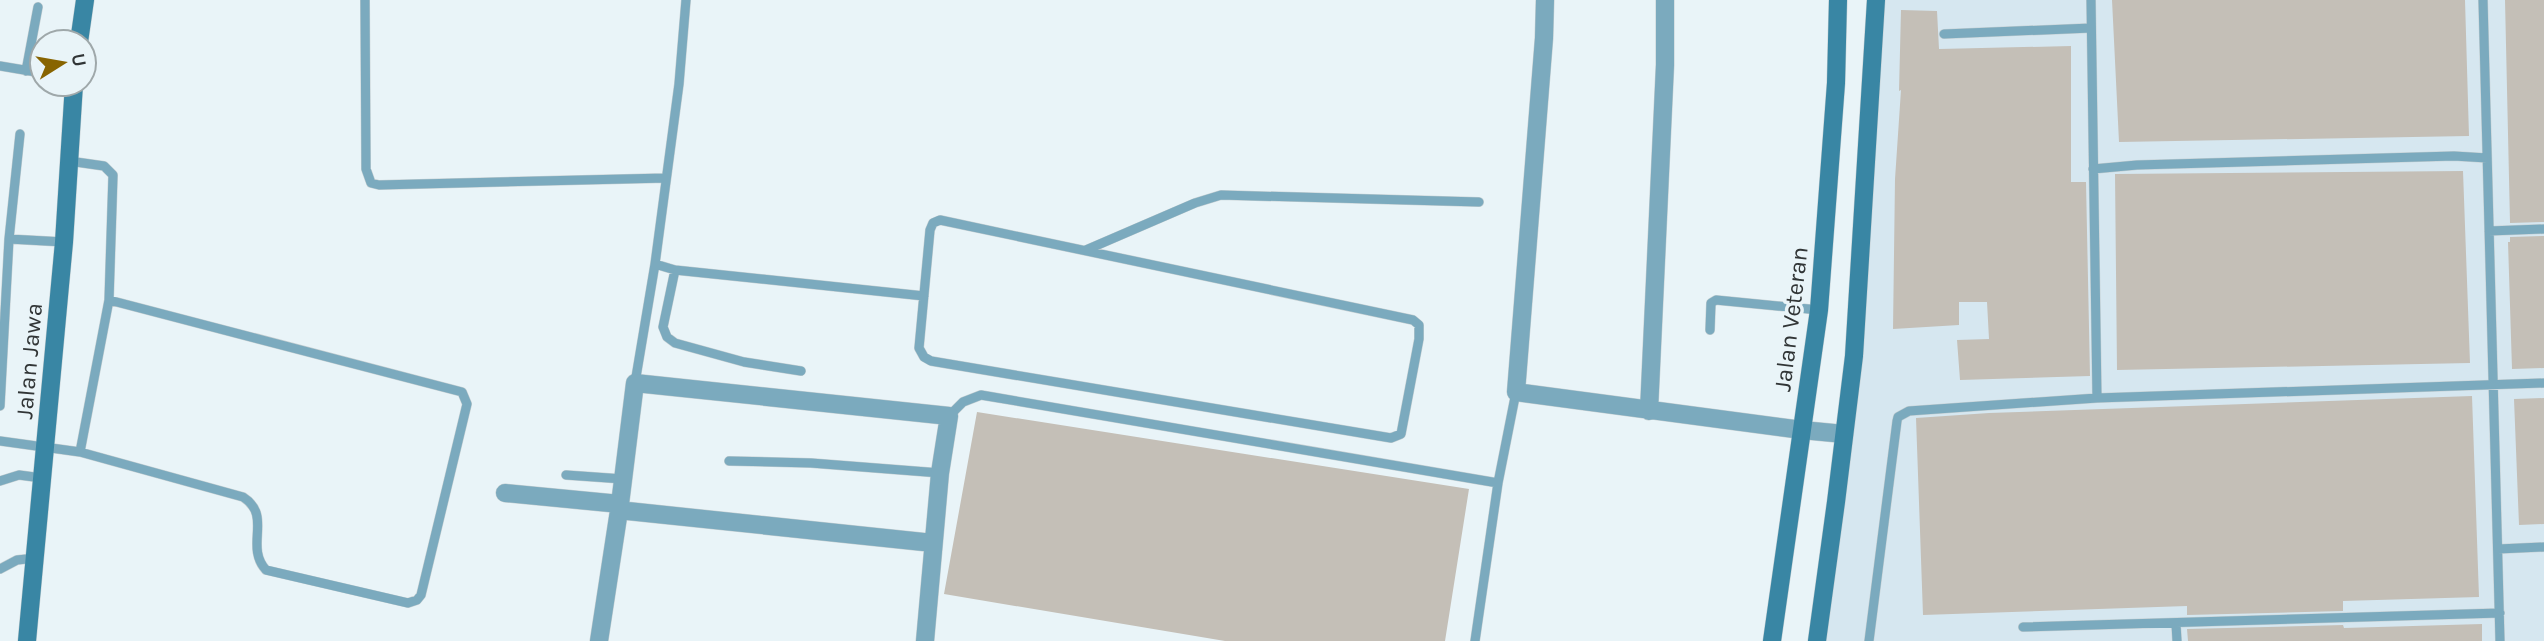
<svg xmlns="http://www.w3.org/2000/svg" width="2544" height="641" font-family="Karla,sans-serif">
	<style>
		.built { fill: #d6e7f0 }
		.building { fill: #c4bfb7 }
		.lines { fill: none; stroke-linecap: round; stroke-linejoin: round }
		.lane-casing { stroke: #c4ced1; stroke-width: 10 }
		.street-casing { stroke: #c4ced1; stroke-width: 19 }
		.secondary-casing { stroke: #c4ced1; stroke-width: 19 }
		.lane { stroke: #7baabe; stroke-width: 9 }
		.street { stroke: #7baabe; stroke-width: 18 }
		.secondary { stroke: #3986a4; stroke-width: 18 }
		.labels { text-anchor: middle; dominant-baseline: central; stroke-width: 7; stroke-linejoin: round; paint-order: stroke }
		.street-label { font-size: 24px; fill: #313536; stroke: #e9f4f8 }
	</style>
	<rect width="100%" height="100%" fill="#e9f4f8"/>
	<path class="built" d="M1876 0H2544V641H1817L1844 434Z"/>
	<path class="building" d="M2112 0H2465L2469 136 2119 142Z
		M2505 0H2544V222L2510 223Z
		M1901 10 1937 11 1939 49 2071 46V182H2086L2090 376 1960 380 1957 340 1989 339 1987 302H1959V325L1893 329 1895 179 1901 90 1899 91Z
		M2463 171 2470 363 2117 370 2115 174Z
		M2544 236V368L2512 369 2508 242H2510V237Z
		M2472 396 2479 597 2343 601V611L2187 615V606L1923 615 1916 418 1989 413Z
		M2544 398V524L2519 525 2514 399Z
		M977 412 1469 489 1445 641H1225L944 594Z
		M2482 624V641H2188L2187 629 2343 625 2344 628Z"/>
	<g class="lines">
		<g class="lane-casing">
			<path id="lane" d="M365 0 366 169 371 183 379 185 666 178
				M686 0 679 84 655 264 675 270 924 296
				M2091 0 2097 398
				M2483 0 2500 641
				M1944 34 2091 28
				M0 66 42 73
				M26 71 38 7
				M2093 169 2137 165 2454 156 2487 158
				M940 220 1413 320 1419 325V339L1401 434 1391 438 931 361 924 357 919 348 930 230 933 223Z
				M2489 231 2544 229
				M9 239 20 134
				M1086 250 1195 203 1221 195 1479 202
				M675 270 663 327 667 337 675 343 744 362 801 371
				M1710 330 1711 303 1716 300 1819 310
				M635 383 655 264
				M0 406 9 239 64 242
				M949 416 963 402 981 395 1498 483 1475 641
				M0 441 80 452 243 497C273 516 244 546 266 570L408 603 417 600 421 595 467 404 462 392 109 300 113 175 104 166 69 161
				M80 452 109 300
				M729 461 811 463 940 473
				M566 475 623 479
				M0 481 19 475 42 478
				M1498 483 1516 392
				M2498 549 2544 547
				M0 569 17 560 36 558
				M2176 624 2177 641
				M2023 627 2500 613
				M1869 641 1897 421 1898 417 1909 411 2097 398 2544 383"/>
		</g>
		<g class="street-casing">
			<path id="street" d="M1545 0 1544 38 1516 392 1802 430 1844 434
				M1649 411 1665 65V0
				M505 493 620 504
				M618 510 933 543
				M599 641 620 504 635 383 949 416 940 473 925 641"/>
		</g>
		<g class="secondary-casing">
			<path id="secondary" d="M79 42 85 0
				M27 641 64 242 74 84
				M1772 641 1819 310 1836 83 1838 0
				M1817 641 1836 502 1854 356 1876 0"/>
		</g>
		<use href="#lane" class="lane"/>
		<use href="#street" class="street"/>
		<use href="#secondary" class="secondary"/>
	</g>
	<g class="labels">
		<g class="street-label">
			<text transform="translate(1791 319) rotate(-83)">Jalan Veteran</text>
			<text transform="translate(29 361) rotate(-85)">Jalan Jawa</text>
		</g>
	</g>
	<g transform="translate(63 63) rotate(79)"><circle r="33" fill="#e9f4f8" stroke="#9fa8aa" stroke-width="2"/>
	<path d="M0-5L12 26L0 18L-12 26Z" fill="#886400"/>
	<text y="-10" font-size="19" font-weight="bold" text-anchor="middle" fill="#313536">U</text>
	</g>
</svg>
